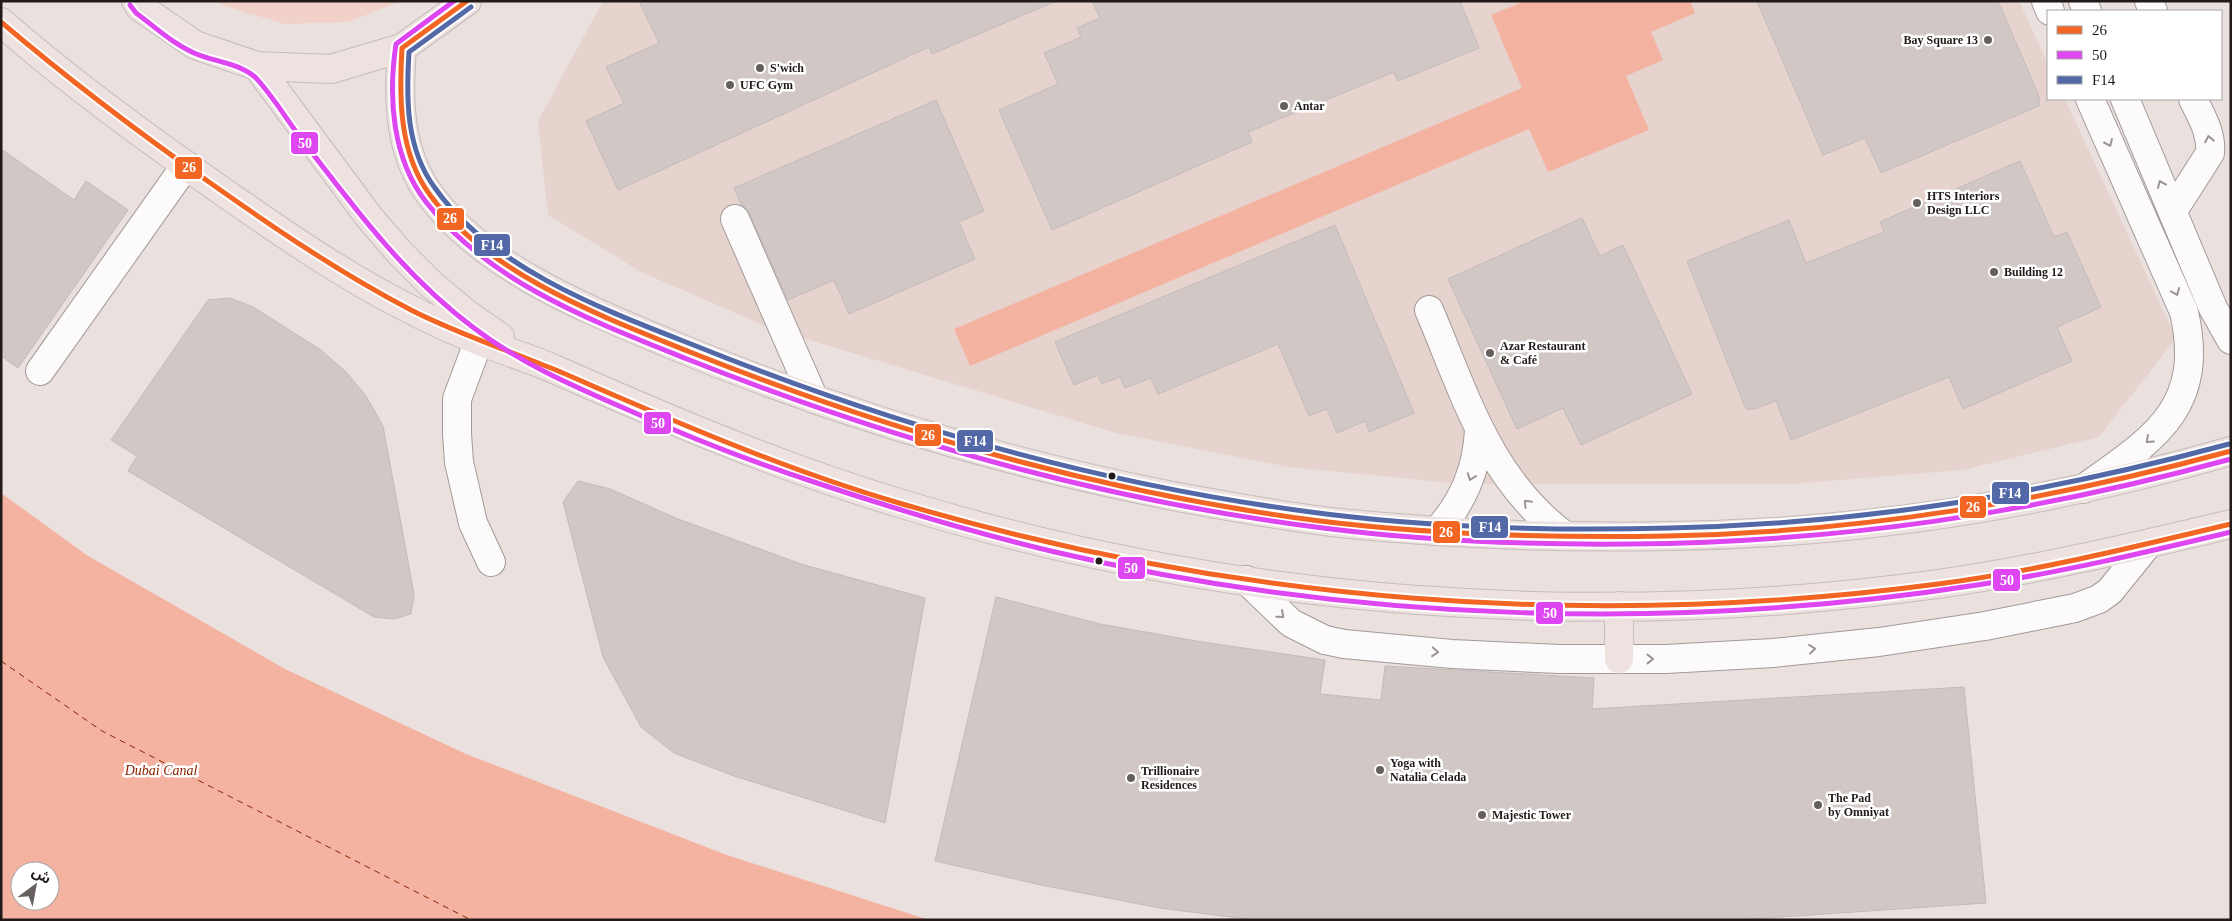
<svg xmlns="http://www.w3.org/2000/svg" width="2232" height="921" font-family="'Times New Roman','Noto Sans Arabic',serif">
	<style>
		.built { fill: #e7d3ce }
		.green { fill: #f1d1c8 }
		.water { fill: #f4b2a0; fill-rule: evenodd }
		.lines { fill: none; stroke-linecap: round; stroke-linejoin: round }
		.ferry { stroke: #8b2402; stroke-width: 1; stroke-dasharray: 6 5; stroke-linecap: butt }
		.building { fill: #d1c8c6; stroke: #c2bbb9 }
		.minor-casing { stroke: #a19a99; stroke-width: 30 }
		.major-casing { stroke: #c3bdbc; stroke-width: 30 }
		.minor { stroke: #fcfafa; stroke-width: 28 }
		.major { stroke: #ede2df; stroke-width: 28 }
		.bus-1-casing { stroke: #fff; stroke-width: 9 }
		.bus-2-casing { stroke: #fff; stroke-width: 9 }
		.bus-3-casing { stroke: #fff; stroke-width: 9 }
		.bus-1 { stroke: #f26522; stroke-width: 5 }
		.bus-2 { stroke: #de46f2; stroke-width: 5 }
		.bus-3 { stroke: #5368a7; stroke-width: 5 }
		.oneway { stroke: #999594 }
		.poi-dot { fill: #675f5d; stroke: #fff; stroke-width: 2 }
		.bus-dot { fill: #211a18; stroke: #fff; stroke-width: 2 }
		.labels { text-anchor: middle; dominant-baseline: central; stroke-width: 5; stroke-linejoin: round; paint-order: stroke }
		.poi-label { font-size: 12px; font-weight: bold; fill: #211a18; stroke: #fff; text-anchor: start }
		.water-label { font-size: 14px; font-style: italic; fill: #8b2402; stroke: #fff }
		.line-badge { stroke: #fff; stroke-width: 2 }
		.badge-label { font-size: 14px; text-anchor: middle; font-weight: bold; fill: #fff }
	</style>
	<rect width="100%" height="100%" fill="#eae0de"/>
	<path class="built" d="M603 1H2019L2048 64V99H2065L2176 338 2099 437 1962 470 1790 484H1463L1289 467 1116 433 770 328 641 272 548 215 538 121Z"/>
	<path class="green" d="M218 1H401L348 22 285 24 224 6Z"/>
	<path class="water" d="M1525 1H1690L1695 13 1651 32 1663 60 1626 76 1649 130 1548 172 1529 129 970 366 954 329 1522 88 1491 15Z
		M1 493 88 556 285 669 466 754 724 854 929 920H1ZM20 871H50V901H20Z"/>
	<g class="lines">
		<path class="ferry" d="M1 661 102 731 471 920"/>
	</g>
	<path class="building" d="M639 1H1056L932 54 929 47 618 190 586 121 624 103 606 67 659 43Z
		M1092 1H1460L1479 48 1398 81 1394 72 1248 132 1252 142 1052 230 999 110 1058 84 1044 53 1081 37 1077 28 1100 18Z
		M1757 1H1998L2039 96V106L1881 173 1865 138 1823 155Z
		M936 100 984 211 959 222 975 259 849 314 834 280 788 300 749 213 742 206 734 188Z
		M1 149 74 200 86 181 128 210 18 368 1 356Z
		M2020 161 2054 237 2067 232 2101 307 2057 327 2072 361 1963 409 1949 377 1791 440 1776 401 1755 409H1746L1687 261 1789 220 1806 263 1884 232 1880 222Z
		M1582 218 1600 256 1623 245 1692 394 1581 445 1563 408 1517 429 1448 279Z
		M1335 225 1414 413 1369 432 1365 421 1337 433 1327 409 1309 416 1278 344 1158 394 1151 378 1125 388 1120 377 1102 384 1098 375 1074 385 1055 342Z
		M230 298 253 307 321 350 347 373 366 396 383 426 414 594 411 614 394 619 374 617 128 471 137 456 111 440 208 300Z
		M578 481 610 489 678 519 804 565 925 598 885 823 734 776 674 753 641 727 603 657 563 502Z
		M996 597 1100 624 1196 641 1325 660 1320 694 1381 700 1385 666 1594 678 1592 709 1964 687 1986 903 1738 920H1254L1160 908 1041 885 935 861Z"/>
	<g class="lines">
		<g class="minor-casing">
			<path id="minor" d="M2046 1 2050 11
				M2083 1 2087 11
				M2149 1 2153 11
				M2125 99 2213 308 2231 340
				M2173 211 2210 153C2212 133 2201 116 2193 99
				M735 219 814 399
				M1429 310C1465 394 1488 478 1564 535
				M479 340 457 399V434L459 462 473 523 491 562
				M40 371 186 165
				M2083 489C2153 439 2206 409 2184 312L2090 99
				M1437 531C1464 501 1477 469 1479 430
				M1246 580 1291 623 1325 640 1344 644 1452 654 1559 659H1666L1773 653 1879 642 1985 626 2075 608 2099 599 2110 591 2148 544"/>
		</g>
		<g class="major-casing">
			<path id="major" d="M136 1 140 7 195 45 257 66 331 69 402 48 467 1
				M1 22C73 85 151 141 229 196 284 234 340 273 400 304 432 321 465 336 498 348 517 355 536 361 554 369 667 419 780 467 899 503 1232 606 1593 631 1938 584 2037 570 2134 547 2231 524
				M402 48C398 99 398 151 430 195 485 269 587 309 670 344 834 412 1004 463 1178 497 1232 507 1286 517 1340 523 1448 534 1558 538 1667 536 1858 534 2047 504 2231 451
				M257 66 369 217 399 252 432 285 468 315 500 337
				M1619 659V606"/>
		</g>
		<use href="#minor" class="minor"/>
		<use href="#major" class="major"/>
		<g class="bus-1-casing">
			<path id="bus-1" d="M467 1 402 48C399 98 399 153 430 195 489 275 601 316 690 352 891 432 1104 493 1320 521 1434 535 1551 538 1667 536 1861 532 2043 502 2231 451
				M1 22C68 79 138 132 209 182 274 228 340 273 411 310 454 332 499 347 543 365 565 373 587 384 609 393 704 434 800 474 899 503 1237 603 1589 630 1938 584 2037 571 2134 547 2231 524"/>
		</g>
		<g class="bus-2-casing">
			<path id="bus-2" d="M454 1 396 44C388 97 392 158 426 202 489 283 595 322 687 359 891 440 1105 501 1323 528 1425 541 1528 545 1631 544 1840 542 2029 514 2231 459
				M130 5 136 13C155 27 172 43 194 53 214 62 237 62 255 77 272 95 285 117 300 137 353 206 404 276 474 328 520 363 573 386 626 409 688 437 752 462 817 483 895 509 974 533 1055 552 1353 622 1675 632 1977 585 2063 572 2147 552 2231 532"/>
		</g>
		<g class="bus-3-casing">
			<path id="bus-3" d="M471 7 409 52C406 99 406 149 435 188 491 268 604 310 691 344 894 426 1108 487 1326 514 1439 528 1555 531 1670 528 1863 524 2043 494 2229 444"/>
		</g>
		<use href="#bus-1" class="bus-1"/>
		<use href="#bus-2" class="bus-2"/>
		<use href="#bus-3" class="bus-3"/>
	</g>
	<defs><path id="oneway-chevron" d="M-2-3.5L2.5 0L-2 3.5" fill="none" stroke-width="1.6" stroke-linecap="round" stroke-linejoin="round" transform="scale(1.25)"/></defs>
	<g class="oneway">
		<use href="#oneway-chevron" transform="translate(2209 139) rotate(-101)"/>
		<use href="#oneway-chevron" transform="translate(2109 143) rotate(66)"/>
		<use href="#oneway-chevron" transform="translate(2161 184) rotate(-113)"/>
		<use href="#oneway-chevron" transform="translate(2176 292) rotate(67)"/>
		<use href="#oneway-chevron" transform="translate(2149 440) rotate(138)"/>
		<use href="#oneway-chevron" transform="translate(1471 477) rotate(110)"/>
		<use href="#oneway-chevron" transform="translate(1527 503) rotate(-133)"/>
		<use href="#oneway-chevron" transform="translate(1281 615) rotate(41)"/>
		<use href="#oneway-chevron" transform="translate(1812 649) rotate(-6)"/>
		<use href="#oneway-chevron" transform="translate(1435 652) rotate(5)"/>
		<use href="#oneway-chevron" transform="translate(1650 659)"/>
	</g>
	<g class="poi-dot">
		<circle cx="1988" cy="40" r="5"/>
		<circle cx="760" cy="68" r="5"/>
		<circle cx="730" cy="85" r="5"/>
		<circle cx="1284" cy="106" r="5"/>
		<circle cx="1917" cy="203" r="5"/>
		<circle cx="1994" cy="272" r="5"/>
		<circle cx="1490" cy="353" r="5"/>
		<circle cx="1380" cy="770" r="5"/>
		<circle cx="1131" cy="778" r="5"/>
		<circle cx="1818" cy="805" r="5"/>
		<circle cx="1482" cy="815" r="5"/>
	</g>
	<g class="bus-dot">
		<circle cx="1112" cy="476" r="4.5"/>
		<circle cx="1099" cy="561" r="4.5"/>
	</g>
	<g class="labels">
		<g class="poi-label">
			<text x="1978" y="40" text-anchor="end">Bay Square 13</text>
			<text x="770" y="68">S'wich</text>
			<text x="740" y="85">UFC Gym</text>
			<text x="1294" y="106">Antar</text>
			<text x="1927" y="196">HTS Interiors<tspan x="1927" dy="14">Design LLC</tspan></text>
			<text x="2004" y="272">Building 12</text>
			<text x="1500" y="346">Azar Restaurant<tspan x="1500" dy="14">&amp; Café</tspan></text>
			<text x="1390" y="763">Yoga with<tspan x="1390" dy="14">Natalia Celada</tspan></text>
			<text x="1141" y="771">Trillionaire<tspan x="1141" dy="14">Residences</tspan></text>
			<text x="1828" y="798">The Pad<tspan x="1828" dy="14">by Omniyat</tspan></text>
			<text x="1492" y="815">Majestic Tower</text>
		</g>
		<g class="water-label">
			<text x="161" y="770">Dubai Canal</text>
		</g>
	</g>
	<g class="line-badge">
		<rect x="290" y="131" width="29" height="24" rx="5" fill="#de46f2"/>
		<rect x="174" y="156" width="29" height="24" rx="5" fill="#f26522"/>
		<rect x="436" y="207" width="29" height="24" rx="5" fill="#f26522"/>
		<rect x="473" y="233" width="38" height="24" rx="5" fill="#5368a7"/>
		<rect x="643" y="411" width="29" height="24" rx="5" fill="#de46f2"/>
		<rect x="914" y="423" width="28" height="24" rx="5" fill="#f26522"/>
		<rect x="956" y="429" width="38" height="24" rx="5" fill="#5368a7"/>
		<rect x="1991" y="481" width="39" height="24" rx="5" fill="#5368a7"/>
		<rect x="1959" y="495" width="28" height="24" rx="5" fill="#f26522"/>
		<rect x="1470" y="515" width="39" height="24" rx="5" fill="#5368a7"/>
		<rect x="1432" y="520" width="29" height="24" rx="5" fill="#f26522"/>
		<rect x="1117" y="556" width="29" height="24" rx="5" fill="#de46f2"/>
		<rect x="1992" y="568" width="29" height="24" rx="5" fill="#de46f2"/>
		<rect x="1535" y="601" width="29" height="24" rx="5" fill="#de46f2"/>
	</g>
	<g class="badge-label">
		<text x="305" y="148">50</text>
		<text x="189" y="172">26</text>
		<text x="450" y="223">26</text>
		<text x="492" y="250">F14</text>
		<text x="658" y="428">50</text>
		<text x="928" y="440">26</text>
		<text x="975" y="446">F14</text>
		<text x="2010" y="498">F14</text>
		<text x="1973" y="512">26</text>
		<text x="1490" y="532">F14</text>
		<text x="1446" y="537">26</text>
		<text x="1131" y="573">50</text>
		<text x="2007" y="585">50</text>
		<text x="1550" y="618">50</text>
	</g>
	<rect width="2232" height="921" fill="none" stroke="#211a18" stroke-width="5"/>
	<rect x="2047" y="10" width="175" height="90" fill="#ffffff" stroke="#a6a3a3"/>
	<rect x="2057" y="26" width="25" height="8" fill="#f26522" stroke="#a6a3a3"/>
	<text x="2092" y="35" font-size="15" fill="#211a18">26</text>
	<rect x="2057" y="51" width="25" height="8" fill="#de46f2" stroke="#a6a3a3"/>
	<text x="2092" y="60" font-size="15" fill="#211a18">50</text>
	<rect x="2057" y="76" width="25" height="8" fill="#5368a7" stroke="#a6a3a3"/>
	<text x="2092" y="85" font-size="15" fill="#211a18">F14</text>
	<g transform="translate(35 886) rotate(32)"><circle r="24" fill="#ffffff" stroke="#a6a3a3"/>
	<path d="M0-4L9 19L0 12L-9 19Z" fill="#675f5d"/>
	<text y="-8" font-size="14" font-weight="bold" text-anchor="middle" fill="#211a18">ش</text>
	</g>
</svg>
